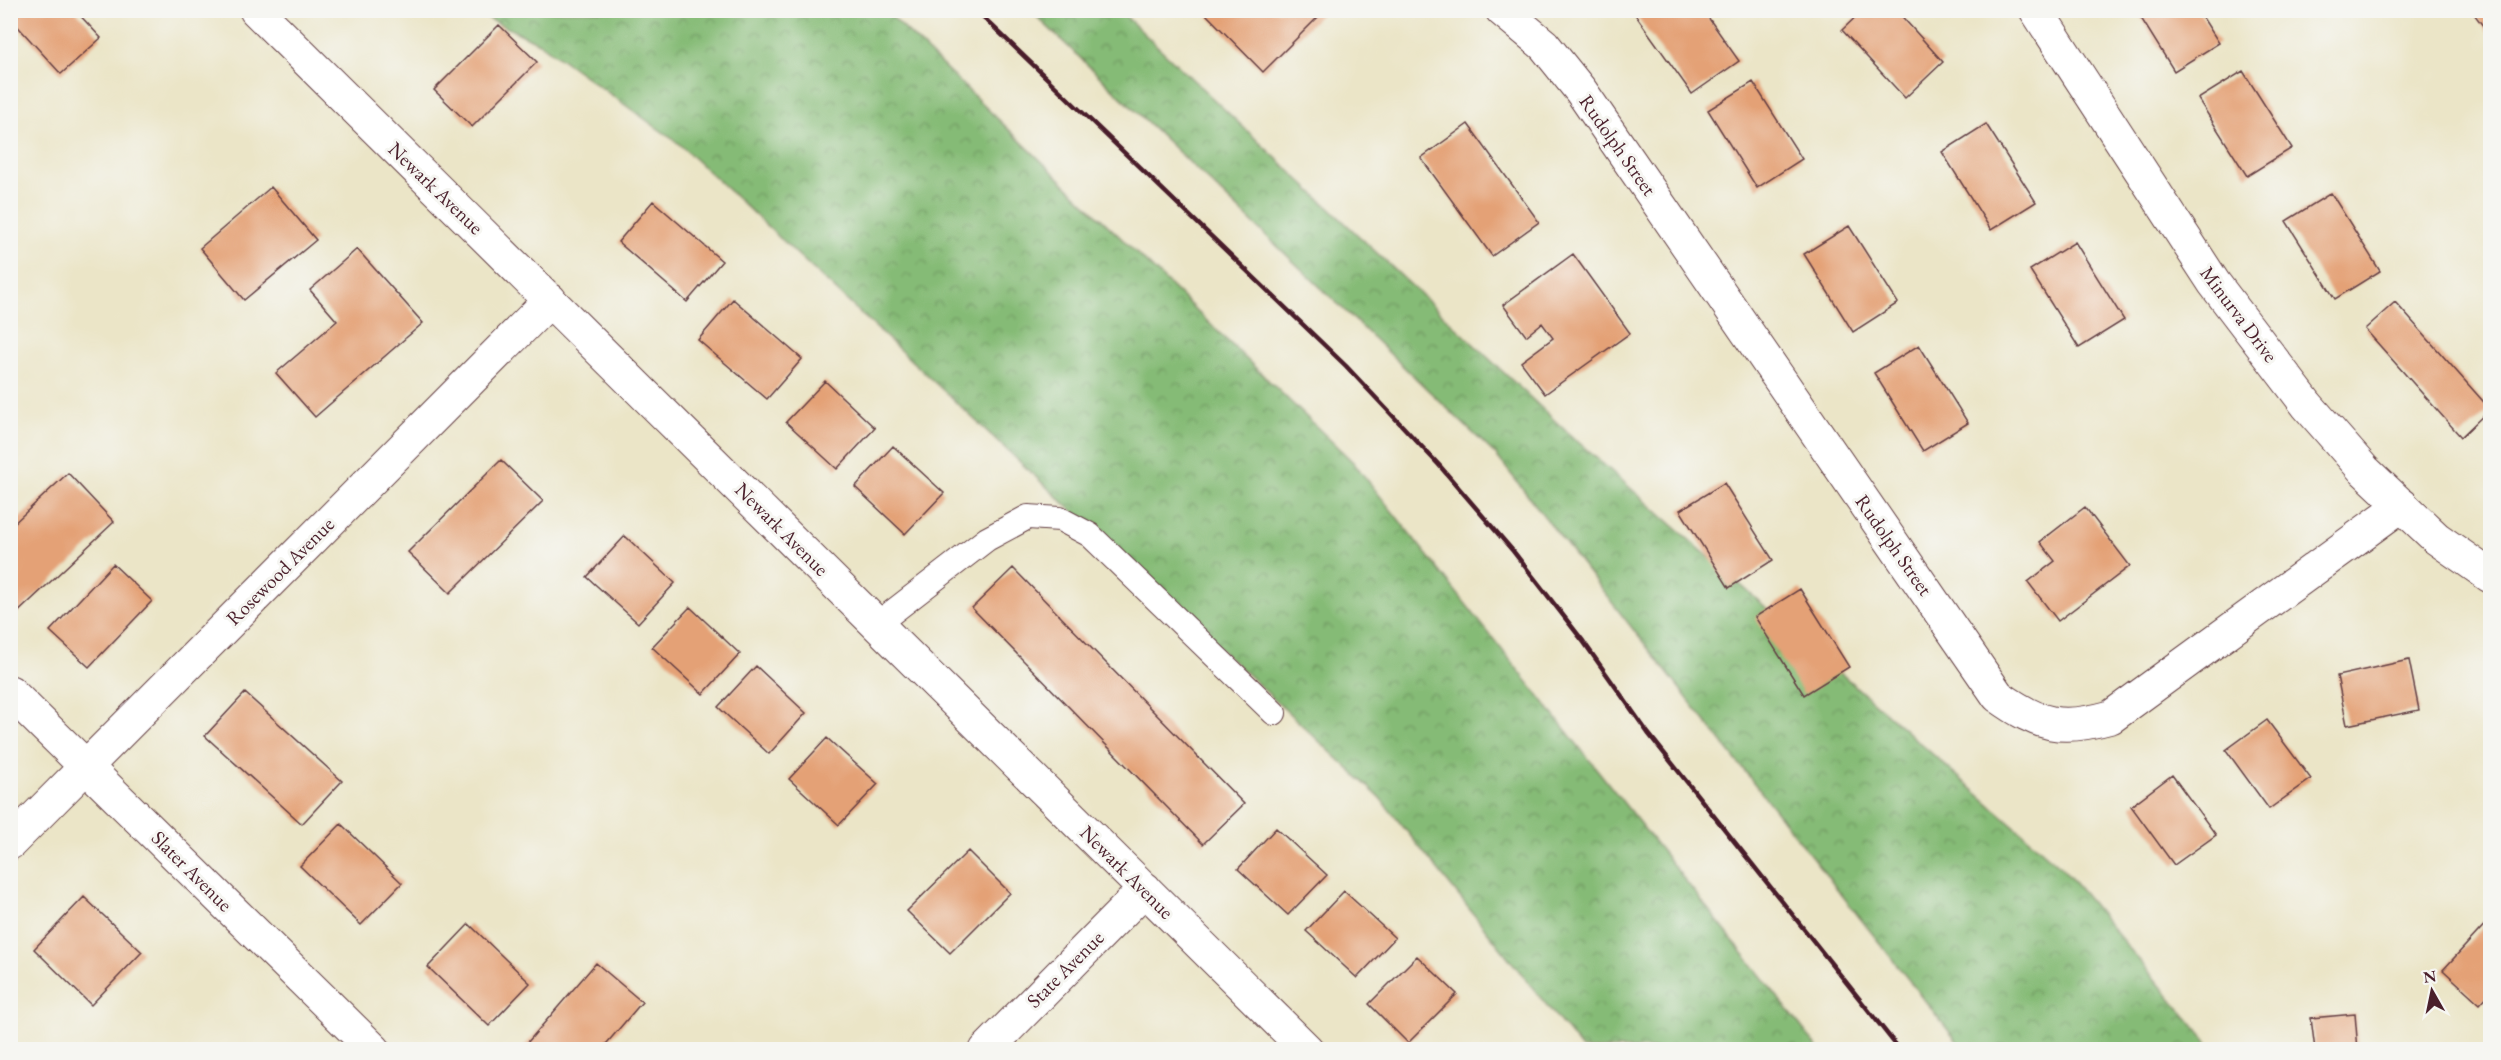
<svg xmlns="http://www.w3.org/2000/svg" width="2501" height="1060" font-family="'EB Garamond',serif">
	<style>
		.forest { fill: url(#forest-crowns); stroke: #686d50; stroke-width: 1.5 }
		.building { fill: #e4a176 }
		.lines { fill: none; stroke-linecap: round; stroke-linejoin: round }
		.lane-casing { stroke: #623d42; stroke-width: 26 }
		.street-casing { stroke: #623d42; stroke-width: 35 }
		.lane { stroke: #fff; stroke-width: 24 }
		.street { stroke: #fff; stroke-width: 33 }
		.rail { stroke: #4a1f2b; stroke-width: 4.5 }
		.labels { text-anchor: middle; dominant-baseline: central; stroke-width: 6; stroke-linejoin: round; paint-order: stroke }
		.street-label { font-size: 20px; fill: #4a1f2b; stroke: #f6f6f2 }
	</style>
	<defs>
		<pattern id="forest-crowns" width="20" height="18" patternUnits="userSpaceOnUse" patternTransform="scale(1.5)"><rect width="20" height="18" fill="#85bb76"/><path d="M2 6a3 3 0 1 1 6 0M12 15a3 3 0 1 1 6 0" fill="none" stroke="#6f9761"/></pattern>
	</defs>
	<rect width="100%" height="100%" fill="#f6f6f2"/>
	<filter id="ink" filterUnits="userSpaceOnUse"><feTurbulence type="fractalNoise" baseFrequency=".0167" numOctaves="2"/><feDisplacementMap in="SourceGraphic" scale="12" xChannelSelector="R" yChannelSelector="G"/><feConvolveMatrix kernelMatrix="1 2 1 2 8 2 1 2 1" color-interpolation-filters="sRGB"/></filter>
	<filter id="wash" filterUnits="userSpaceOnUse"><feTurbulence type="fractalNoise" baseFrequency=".008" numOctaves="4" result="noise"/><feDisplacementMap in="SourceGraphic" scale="24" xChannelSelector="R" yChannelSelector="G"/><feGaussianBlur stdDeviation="1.35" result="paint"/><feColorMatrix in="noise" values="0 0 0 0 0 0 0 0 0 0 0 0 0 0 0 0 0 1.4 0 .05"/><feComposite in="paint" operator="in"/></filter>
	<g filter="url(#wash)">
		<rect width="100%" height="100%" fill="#ebe5c7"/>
		<path class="forest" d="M473 11H886L1353 462 1819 1049H1582L1380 798 678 143 539 43Z
			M1031 11H1120L1568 433 2064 870 2213 1049H1963L1496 455Z"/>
		<g id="blocks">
			<path class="building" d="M10 10H75L101 38 61 74 10 18Z
				M1202 10H1319L1322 13 1263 72Z
				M1632 10H1703L1739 61 1692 94Z
				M1863 10H1896L1943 62 1905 98 1842 30Z
				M2136 10H2198L2219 43 2174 71Z
				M2479 10H2490V35L2474 14Z
				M499 25 537 62 472 127 434 90Z
				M2243 71 2292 148 2247 176 2198 99Z
				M1753 82 1802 159 1757 188 1708 110Z
				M1468 124 1539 222 1492 256 1421 158Z
				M1986 124 2036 202 1991 230 1942 152Z
				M271 187 316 240 244 300 200 248Z
				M2331 193 2380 271 2335 299 2286 221Z
				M653 201 722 261 687 302 618 242Z
				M1849 226 1898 303 1853 332 1804 254Z
				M2075 242 2124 320 2079 348 2030 270Z
				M357 249 423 323 315 417 276 373 337 321 310 290Z
				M1573 254 1630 333 1545 394 1521 362 1553 338 1542 323 1526 336 1503 305Z
				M733 299 802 359 767 399 698 340Z
				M2395 302 2490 409 2461 437 2365 329Z
				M1919 345 1968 423 1923 451 1874 373Z
				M825 381 875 428 837 469 786 422Z
				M893 446 944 493 905 534 855 487Z
				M501 460 543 501 450 593 408 552Z
				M68 473 114 522 14 616 10 613V527Z
				M1724 483 1773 560 1729 588 1680 510Z
				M2085 507 2130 566 2058 621 2028 582 2055 561 2040 542Z
				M625 536 675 583 638 623 587 577Z
				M113 564 152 601 89 667 50 631Z
				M1013 568 1244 804 1203 844 972 608Z
				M1800 589 1849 667 1804 695 1755 617Z
				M690 607 740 654 703 694 652 647Z
				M2409 660 2419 710 2347 725 2337 676Z
				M756 666 806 713 769 754 718 707Z
				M245 693 342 781 302 824 205 736Z
				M2267 720 2311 779 2269 809 2226 750Z
				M827 738 878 784 839 825 789 779Z
				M2172 775 2216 835 2174 865 2131 806Z
				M341 824 402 883 361 925 300 866Z
				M1276 828 1327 875 1288 915 1238 869Z
				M968 851 1010 893 950 953 907 911Z
				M1344 891 1395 938 1357 978 1306 931Z
				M84 897 142 952 91 1005 34 949Z
				M2490 919V993L2480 1004 2443 970Z
				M469 924 530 983 489 1026 428 967Z
				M1417 956 1457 994 1408 1043 1369 1004Z
				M596 963 642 1002 601 1050H521Z
				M2355 1014 2358 1050H2315L2311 1018Z
				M2410 1045 2411 1050H2378V1048Z"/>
		</g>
	</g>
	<g filter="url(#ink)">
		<use href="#blocks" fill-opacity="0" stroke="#623d42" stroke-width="1.5"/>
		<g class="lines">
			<g class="lane-casing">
				<path id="lane" d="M877 624 987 539 1028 517 1060 519 1090 535 1274 713"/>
			</g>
			<g class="street-casing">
				<path id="street" d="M256 10 1307 1050
					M1502 10 1544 45 1581 91 1998 696C2040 726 2061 731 2111 717L2402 505
					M2036 10 2214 283 2307 405 2364 470 2436 538 2490 576
					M10 692 374 1050
					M10 843 550 300
					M986 1050 1145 889"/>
			</g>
			<use href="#lane" class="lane"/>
			<use href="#street" class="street"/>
			<path class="rail" d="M976 10 1346 366 1439 465 1513 551 1583 641 1648 733 1900 1050"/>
		</g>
	</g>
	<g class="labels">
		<g class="street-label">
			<text transform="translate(1618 145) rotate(55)">Rudolph Street</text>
			<text transform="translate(436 188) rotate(44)">Newark Avenue</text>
			<text transform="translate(2239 314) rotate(53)">Minurva Drive</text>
			<text transform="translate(782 529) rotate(45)">Newark Avenue</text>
			<text transform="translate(1894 545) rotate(55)">Rudolph Street</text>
			<text transform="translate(280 571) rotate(-45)">Rosewood Avenue</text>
			<text transform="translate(192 871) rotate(45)">Slater Avenue</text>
			<text transform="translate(1127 872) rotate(45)">Newark Avenue</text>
			<text transform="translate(1065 969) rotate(-45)">State Avenue</text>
		</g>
	</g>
	<rect width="2501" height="1060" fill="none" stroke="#f6f6f2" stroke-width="36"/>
	<g transform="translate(2432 991) rotate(351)" stroke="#f6f6f2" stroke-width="4.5" paint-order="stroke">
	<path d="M0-4.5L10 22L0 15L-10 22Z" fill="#4a1f2b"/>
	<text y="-9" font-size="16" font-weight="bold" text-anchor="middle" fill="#4a1f2b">N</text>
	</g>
</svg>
